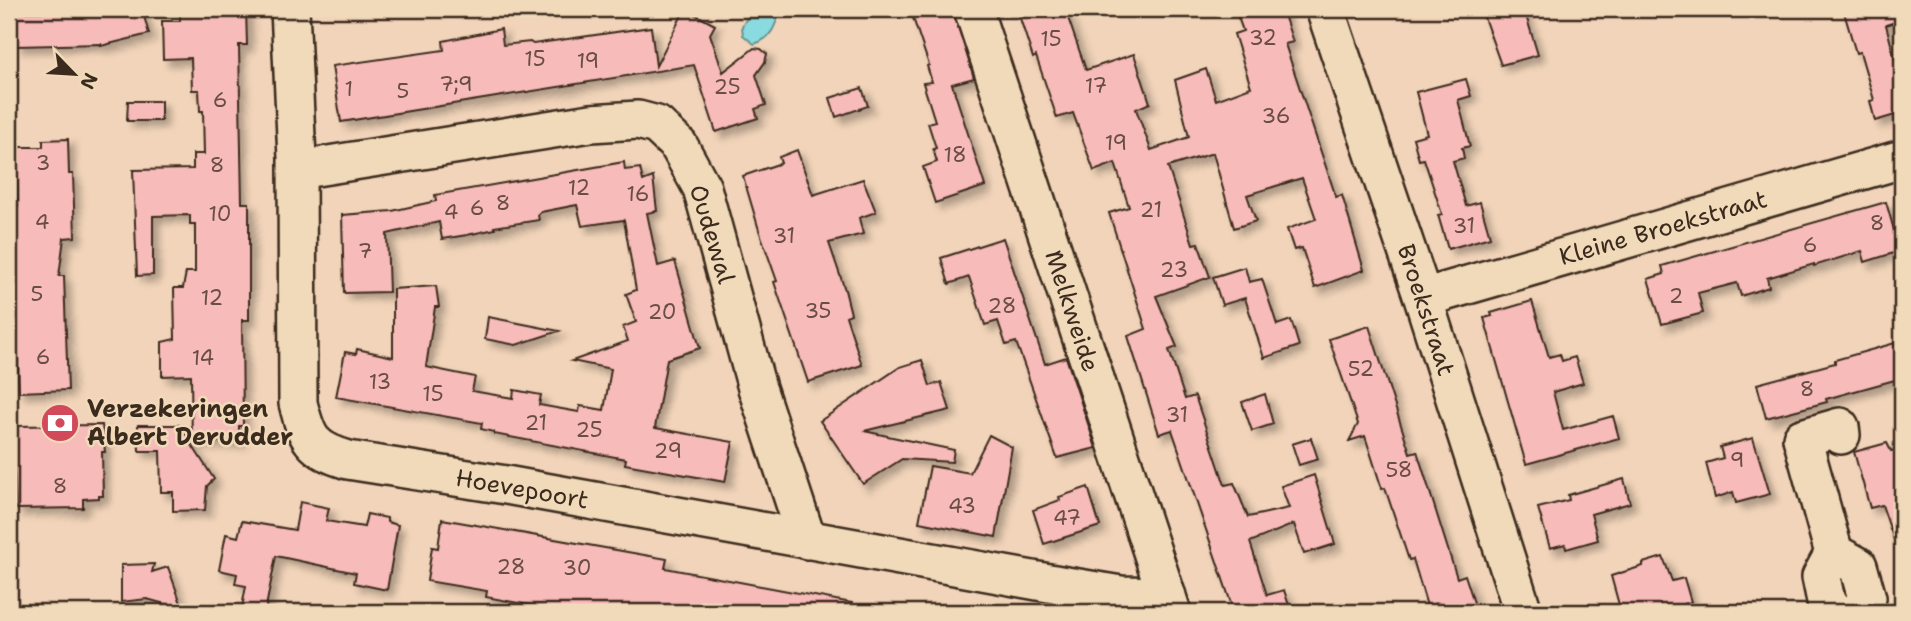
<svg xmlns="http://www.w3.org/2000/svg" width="1911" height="621" font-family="'Shantell Sans',sans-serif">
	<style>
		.water { fill: #89dbdf; stroke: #6a9492; stroke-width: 2 }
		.building { fill: #f7bbb9; stroke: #3b2a1e; stroke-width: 2; filter: url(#shadow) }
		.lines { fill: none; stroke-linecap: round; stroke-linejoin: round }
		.minor-casing { stroke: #3b2a1e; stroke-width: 42 }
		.minor { stroke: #f0dab9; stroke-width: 37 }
		.labels { text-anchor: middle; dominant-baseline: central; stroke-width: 5; stroke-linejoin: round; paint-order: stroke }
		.number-label { font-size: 21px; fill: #6a4e45 }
		.street-label { font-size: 24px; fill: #3b2a1e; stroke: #f0dab9 }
		.poi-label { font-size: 24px; font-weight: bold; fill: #3b2a1e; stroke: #f0dab9; text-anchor: start }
	</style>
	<defs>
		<filter id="shadow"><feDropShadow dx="6" dy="6" stdDeviation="3.5" flood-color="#0004"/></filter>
	</defs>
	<rect width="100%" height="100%" fill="#f1d4b9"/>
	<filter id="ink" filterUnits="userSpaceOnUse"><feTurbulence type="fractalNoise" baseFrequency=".0143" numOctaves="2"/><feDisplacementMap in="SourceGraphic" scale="14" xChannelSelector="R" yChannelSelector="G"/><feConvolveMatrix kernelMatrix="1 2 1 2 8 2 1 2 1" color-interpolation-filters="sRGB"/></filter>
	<g filter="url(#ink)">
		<path class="water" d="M753 9H780V11C775 27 771 39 754 44L743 35 742 26Z"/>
		<path class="building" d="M43 9H142L149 34 101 46V44L16 46 15 12H43Z
			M180 9H246L247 45H239L242 203H249V320H242L243 426H239V441L192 442 191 375 162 376V342L175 339 174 288H183L186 272H195V224H190V215L153 216V275L137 276 133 170 193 169V154H204L203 111H200L199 90H192L191 58 163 59 162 21H180Z
			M685 9 715 25 710 34 723 72 754 48 761 49 767 54 765 62 756 75 766 105 755 109 758 118 716 132 694 65 341 122 332 66 444 50 443 41 501 29 503 45 530 42 533 44 651 27 656 66Z
			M918 9H953L974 78 952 84 985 186 935 203 923 167 937 162 933 149 936 148 928 123 935 121 923 83 932 82 927 66 929 65 912 15 920 14Z
			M1017 9H1065L1086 70 1134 54 1150 103 1136 109 1151 150 1189 137 1175 80 1206 69 1216 100 1251 87 1234 34 1243 31 1235 9H1282L1293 42 1285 44 1336 197 1342 195 1364 270 1315 288 1302 248 1294 250 1287 229 1316 219 1302 178 1247 195 1256 221 1234 228 1213 153 1168 167 1193 244 1198 243 1210 277 1156 296 1177 347 1169 350 1185 399 1195 396 1225 485 1234 483 1248 517 1289 508 1281 486 1314 475 1335 544 1304 554 1294 524 1250 542 1267 595 1284 590 1291 612H1227V608L1232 606 1172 430 1159 434 1128 336 1146 329 1109 213 1129 207 1115 163 1094 171 1073 113 1057 118 1036 56 1033 58Z
			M1481 9H1524L1538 55 1501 65Z
			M1843 9H1902V20L1886 25 1902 86V113L1875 121 1870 101 1874 100 1860 52 1856 53Z
			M1466 79 1471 96 1458 100 1470 146 1462 148 1464 158 1453 161 1466 206 1480 202 1490 237 1448 249 1438 215 1442 214 1424 159 1419 160 1413 138 1427 134 1416 92Z
			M862 88 868 106 836 117 830 98Z
			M128 101H161V121H127Z
			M68 139 69 174H73L75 237 64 238 59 276H64L68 390 19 392 16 311H11L10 245 9 207H18L16 147H43V140Z
			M797 150 813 195 863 179 876 212 859 218 863 234 829 243 845 290 851 314 846 316 862 365 808 382 774 282 777 281 759 230 743 176 781 163 779 157Z
			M624 162 625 170 640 168 643 181 653 177 657 211 647 213 658 266 675 261 700 348 667 359 655 428 733 442 725 482 625 464 626 459 494 434V432L481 429 482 423 336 397 345 352 356 354 357 349 393 357V289L436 286 439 307H435L426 367 475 377 472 391 513 398 514 390 541 395 539 405 579 412 580 406 604 410 611 369 572 361 628 341 623 327 636 322 626 294 636 290 624 220 582 226 577 205 541 212 538 215 539 220 494 227 495 229 467 235 442 239 439 222 387 234 389 292 344 293 342 215 392 211 436 201 435 195Z
			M1886 202 1900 251 1865 262 1862 251 1814 266V264L1767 278 1769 287 1741 296 1737 283 1698 293 1703 313 1662 324 1648 279 1664 274 1662 266Z
			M1003 238 1045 364 1066 357 1096 448 1057 458 1016 342 1006 345 998 321 985 325 969 277 949 284 941 258Z
			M1245 267 1249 282 1262 279 1277 325 1291 320 1299 346 1264 358 1245 298 1222 305 1213 277Z
			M1532 301 1549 357 1560 354 1562 361 1575 357 1583 383 1553 392 1563 430 1613 416 1619 438 1526 464 1484 318 1492 316 1491 313Z
			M488 317 559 331 516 345 485 339Z
			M1369 326 1410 453 1417 451 1457 578 1465 575 1477 612H1441L1438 603 1427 606 1413 559 1409 560 1385 488 1382 489 1365 436 1349 441 1358 424 1329 339Z
			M1895 343 1902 378 1826 399 1827 402 1766 418 1757 384 1835 363V360Z
			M922 360 930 386 941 382 950 410 864 431 954 450 952 462 902 459 863 484 820 421 900 367Z
			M1265 394 1273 424 1252 431 1242 402Z
			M102 425 105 452H102L103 496H99V498L83 499V508L16 509 13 426Z
			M138 425H179L214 479 207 486 205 510 173 511V492H161L160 451H139Z
			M989 435 1012 447 996 537 919 522 930 466 970 473Z
			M1311 438 1318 459 1299 465 1292 444Z
			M1753 438 1770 494 1736 503 1733 492 1715 498 1706 463 1723 458 1720 447Z
			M1887 443 1891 451 1902 448V554L1899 555 1882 505 1870 508 1854 452Z
			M1624 479 1630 503 1591 514 1598 540 1566 549 1565 544 1550 548 1538 508 1569 500 1568 495Z
			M1088 487 1100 526 1044 544 1033 510 1060 500 1059 497Z
			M300 502 329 508 326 521 364 527 367 514 387 518V522L398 525 387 590 354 583 356 573 276 556 265 612 242 607 246 586 235 584 237 574 219 570 226 534 238 537 242 521 295 530Z
			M442 519 667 559 665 568 852 603 851 612H551V609L486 597 487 591 427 581 432 547 438 548Z
			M1663 557 1672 581 1684 578 1691 602 1656 612H1621L1611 576 1643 566V563Z
			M154 564 152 572 168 567 183 609 147 599 121 602V565Z"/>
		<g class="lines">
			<g class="minor-casing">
				<path id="minor" d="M290 9 297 158 298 403C307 439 311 449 348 460L506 485 1060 585 1121 595 1167 596
					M973 9 1172 612
					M1325 9 1423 298 1523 612
					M297 170 591 123 638 120 657 125 679 146 702 188 757 388 807 540
					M1423 298 1902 159
					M1834 553 1802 438 1840 427 1841 435
					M1837 612 1827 606 1821 577 1834 553 1858 566 1867 598 1859 612"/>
			</g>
			<use href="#minor" class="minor"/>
		</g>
	</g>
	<defs>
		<g id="bank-disc" transform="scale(2.0125)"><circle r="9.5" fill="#d1495b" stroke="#f0dab9"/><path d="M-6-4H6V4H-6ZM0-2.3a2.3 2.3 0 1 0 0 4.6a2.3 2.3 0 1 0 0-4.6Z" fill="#fff"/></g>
	</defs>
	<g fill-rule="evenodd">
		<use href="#bank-disc" x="60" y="423"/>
	</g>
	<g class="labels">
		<g class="number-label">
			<text x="1263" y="38">32</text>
			<text x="1051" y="39">15</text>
			<text x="535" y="59">15</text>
			<text x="588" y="61">19</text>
			<text x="456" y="84">7;9</text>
			<text x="1096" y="86">17</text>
			<text x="727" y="87">25</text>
			<text x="349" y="89">1</text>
			<text x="403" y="91">5</text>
			<text x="220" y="100">6</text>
			<text x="1276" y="116">36</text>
			<text x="1116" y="143">19</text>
			<text x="955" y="155">18</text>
			<text x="43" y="163">3</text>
			<text x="217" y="165">8</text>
			<text x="579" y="188">12</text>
			<text x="638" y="194">16</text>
			<text x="503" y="203">8</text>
			<text x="477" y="208">6</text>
			<text x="1151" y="210">21</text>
			<text x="451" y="212">4</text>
			<text x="220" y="214">10</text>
			<text x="42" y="222">4</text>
			<text x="1877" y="223">8</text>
			<text x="1464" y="226">31</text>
			<text x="784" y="236">31</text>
			<text x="1810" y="245">6</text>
			<text x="365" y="251">7</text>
			<text x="1174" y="270">23</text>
			<text x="37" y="294">5</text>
			<text x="1676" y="296">2</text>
			<text x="212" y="298">12</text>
			<text x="1002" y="306">28</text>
			<text x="818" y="311">35</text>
			<text x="662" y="312">20</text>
			<text x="43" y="357">6</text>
			<text x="203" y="358">14</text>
			<text x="1361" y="369">52</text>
			<text x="380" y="382">13</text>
			<text x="1807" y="389">8</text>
			<text x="433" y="394">15</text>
			<text x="1177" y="415">31</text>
			<text x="536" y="423">21</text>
			<text x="589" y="430">25</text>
			<text x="668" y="451">29</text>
			<text x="1737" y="460">9</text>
			<text x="1399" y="470">58</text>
			<text x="60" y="486">8</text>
			<text x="962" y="506">43</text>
			<text x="1067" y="518">47</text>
			<text x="511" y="567">28</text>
			<text x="577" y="568">30</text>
		</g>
		<g class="street-label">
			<text transform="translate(1663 228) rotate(-16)">Kleine Broekstraat</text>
			<text transform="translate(712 234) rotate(73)">Oudewal</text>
			<text transform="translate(1426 310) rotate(72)">Broekstraat</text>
			<text transform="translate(1072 311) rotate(72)">Melkweide</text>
			<text transform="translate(522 489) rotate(10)">Hoevepoort</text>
		</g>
		<g class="poi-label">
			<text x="87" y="409">Verzekeringen<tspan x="87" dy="28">Albert Derudder</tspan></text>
		</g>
	</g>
	<rect width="1911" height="621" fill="none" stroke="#f0dab9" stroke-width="35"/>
	<rect x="18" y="18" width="1876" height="586" fill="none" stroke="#3b2a1e" stroke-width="2.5" filter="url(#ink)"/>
	<g transform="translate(74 74) rotate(115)" stroke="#f0dab9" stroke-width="5" paint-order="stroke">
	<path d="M0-5L12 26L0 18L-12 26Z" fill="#3b2a1e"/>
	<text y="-10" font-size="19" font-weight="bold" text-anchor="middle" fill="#3b2a1e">N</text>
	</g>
</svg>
